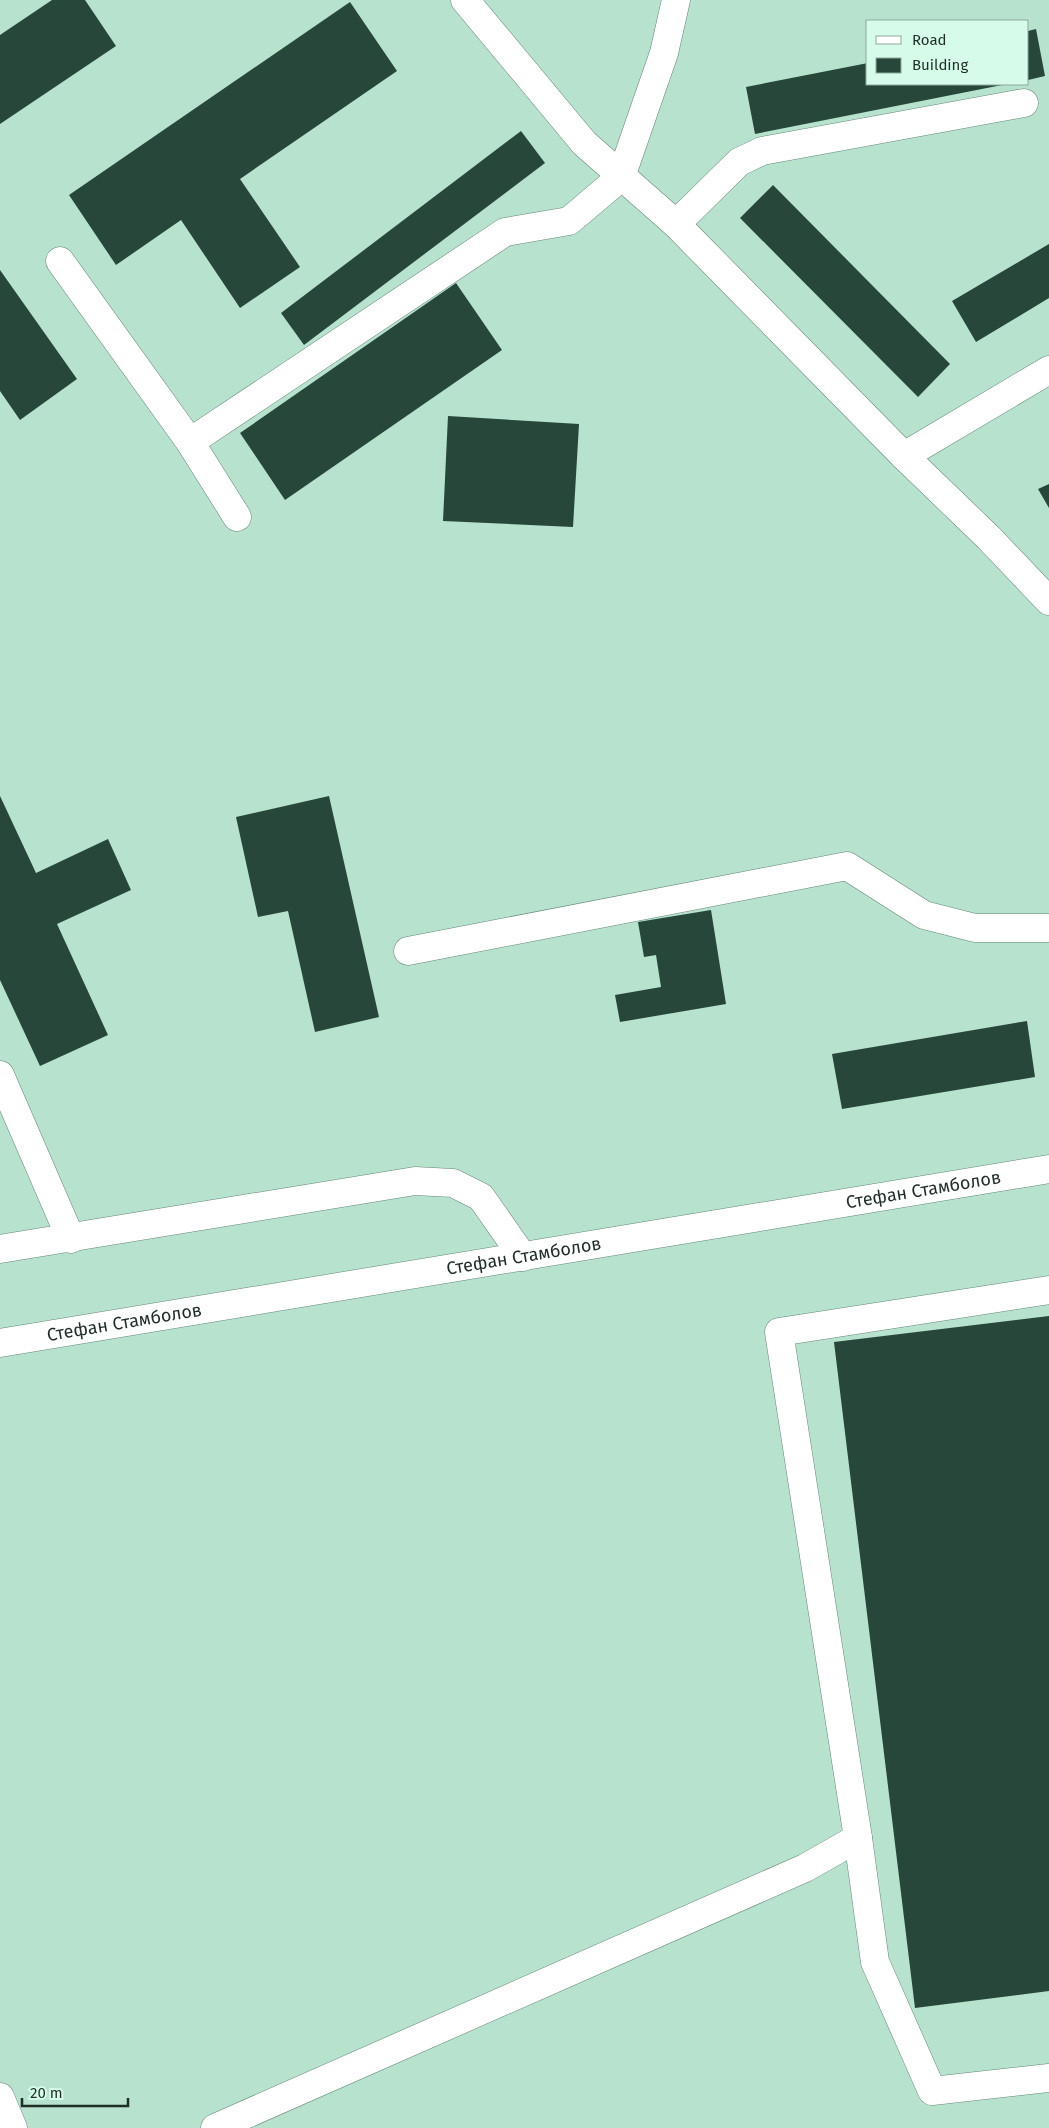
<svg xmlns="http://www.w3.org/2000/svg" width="1049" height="2128" font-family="'Fira Sans',sans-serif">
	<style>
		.built { fill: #b6e2ce; fill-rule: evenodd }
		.building { fill: #27473a }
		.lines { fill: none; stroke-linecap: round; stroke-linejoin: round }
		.minor-casing { stroke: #658777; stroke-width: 29 }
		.minor { stroke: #fff; stroke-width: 28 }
		.labels { text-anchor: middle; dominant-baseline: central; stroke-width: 5; stroke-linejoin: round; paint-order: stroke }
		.street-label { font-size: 18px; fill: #1f2e27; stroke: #d6fbea }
	</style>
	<rect width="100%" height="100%" fill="#c9eedc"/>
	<path class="built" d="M0 0H1049V2128H0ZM868 21H1028V84H868Z"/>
	<path class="building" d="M52 0H85L116 46 0 124V35Z
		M350 2 397 71 240 179 300 267 240 308 181 220 116 265 69 195Z
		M1036 29 1045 76 1028 80V31Z
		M868 63V84L1002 85 755 134 746 87Z
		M521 131 545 163 304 345 281 313Z
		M773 185 950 364 918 397 740 218Z
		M1049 244V298L976 342 952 301Z
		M0 270 77 379 20 420 0 391Z
		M456 283 502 350 285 500 240 433Z
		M448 416 579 424 573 527 443 521Z
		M1049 484V508L1038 489Z
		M0 796 36 873 108 839 131 890 57 924 108 1035 40 1066 0 980Z
		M329 796 379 1017 315 1032 288 911 258 917 236 817Z
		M711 910 726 1004 620 1022 615 995 661 987 656 955 644 957 638 922Z
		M1027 1021 1035 1077 842 1109 832 1054Z
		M1049 1316V1991L915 2008 834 1342Z"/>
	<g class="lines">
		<g class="minor-casing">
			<g id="minor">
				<path d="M465 0 584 143 676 224 904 456 989 538 1049 601"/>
				<path d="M676 224 739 162 762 151 1024 103"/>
				<path d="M60 261 190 442"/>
				<path d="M904 456 1049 370"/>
				<path d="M237 517 190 442 505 232 569 221 621 177 664 53 676 0"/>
				<path d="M408 951 847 866 924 915 975 928H1049"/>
				<path d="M0 1075 71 1239"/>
				<path d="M0 1249 415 1181 453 1183 481 1197 523 1257"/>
				<path d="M1049 1290 779 1332 858 1838 875 1962 932 2091 1049 2078"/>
				<path id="s1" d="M0 1343 1049 1169"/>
				<path d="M0 2097 13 2128"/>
				<path d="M215 2128 805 1868 858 1838"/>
			</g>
		</g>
		<use href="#minor" class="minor"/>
	</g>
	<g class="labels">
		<g class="street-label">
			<text stroke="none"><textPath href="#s1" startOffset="936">Стефан Стамболов</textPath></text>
			<text stroke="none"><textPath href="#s1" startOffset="531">Стефан Стамболов</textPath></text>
			<text stroke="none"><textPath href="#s1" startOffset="126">Стефан Стамболов</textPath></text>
		</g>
	</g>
	<rect x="866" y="20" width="162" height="65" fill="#d6fbea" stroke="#8da99c"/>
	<rect x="876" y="36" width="25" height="8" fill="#ffffff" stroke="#8da99c"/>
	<text x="912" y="45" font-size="15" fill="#1f2e27">Road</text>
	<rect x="876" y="58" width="25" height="15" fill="#27473a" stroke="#8da99c"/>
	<text x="912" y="70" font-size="15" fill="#1f2e27">Building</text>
	<path d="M22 2098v8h106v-8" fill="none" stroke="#1f2e27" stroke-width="2.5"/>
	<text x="30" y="2098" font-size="15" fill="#1f2e27" stroke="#d6fbea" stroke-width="4" paint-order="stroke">20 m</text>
</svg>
